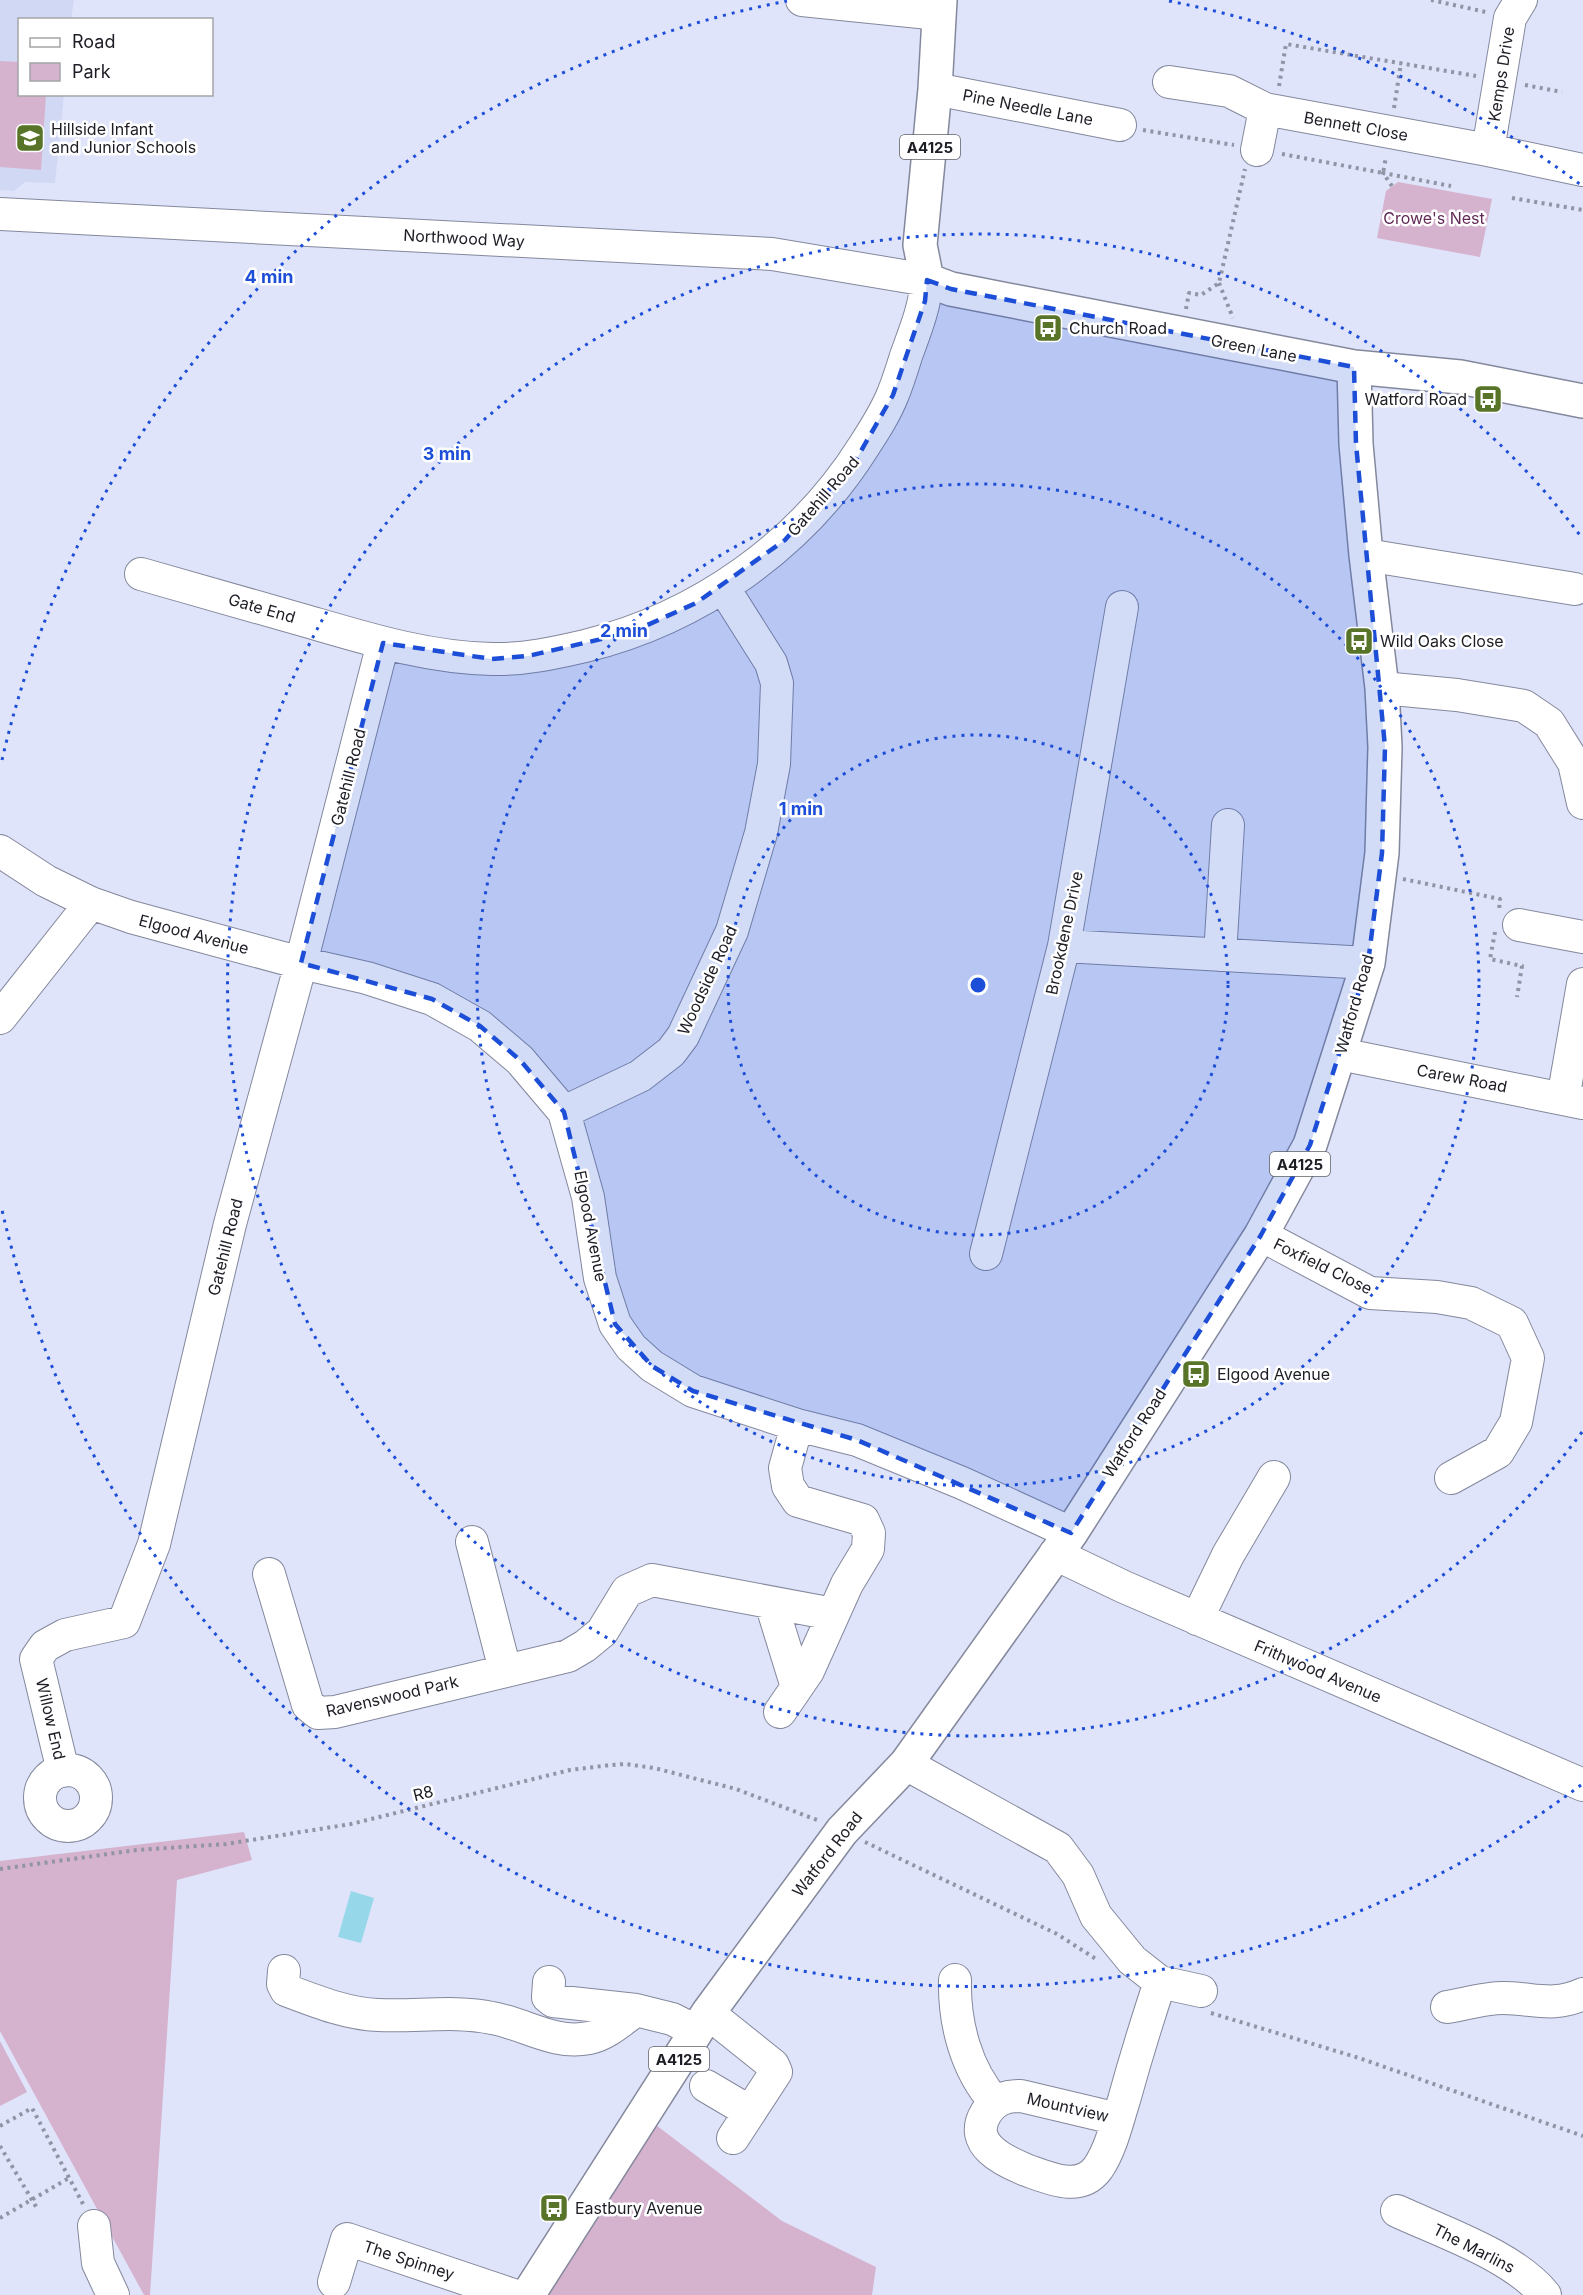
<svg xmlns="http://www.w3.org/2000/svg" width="1583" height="2295" font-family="Inter,sans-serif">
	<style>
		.built { fill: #d1d8f4 }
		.green { fill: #d5b2cd }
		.water { fill: #96d8e9 }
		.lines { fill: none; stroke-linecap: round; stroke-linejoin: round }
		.minor-casing { stroke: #84889c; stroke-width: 34 }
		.major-casing { stroke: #84889c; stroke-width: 36 }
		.path { stroke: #9194a5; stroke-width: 4; stroke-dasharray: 3 4.5; stroke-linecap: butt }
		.minor { stroke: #fff; stroke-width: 32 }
		.major { stroke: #fff; stroke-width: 33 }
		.marked { fill: #1d4ed8; fill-opacity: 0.2; stroke: #1d4ed8; stroke-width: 4.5; stroke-dasharray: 12 8; stroke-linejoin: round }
		.ring { fill: none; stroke: #1d4ed8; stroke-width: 3; stroke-dasharray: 3 6 }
		.labels { text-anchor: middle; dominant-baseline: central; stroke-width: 5; stroke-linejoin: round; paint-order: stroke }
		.shield { fill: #fff; stroke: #606166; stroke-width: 1.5 }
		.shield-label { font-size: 15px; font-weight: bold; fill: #1c1d25 }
		.street-label { font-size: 16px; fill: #1c1d25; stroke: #fff }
		.poi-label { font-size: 16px; fill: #1c1d25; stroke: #fff; text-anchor: start }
		.park-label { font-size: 16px; fill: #612a57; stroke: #fff }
		.centre { fill: #1d4ed8; stroke: #fff; stroke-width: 3 }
		.ring-label { font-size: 18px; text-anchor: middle; font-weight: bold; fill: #1d4ed8; stroke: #fff; stroke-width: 5; stroke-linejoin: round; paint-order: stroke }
	</style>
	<rect width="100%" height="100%" fill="#dfe4fa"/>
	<path class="built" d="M0 0H74L71 19 20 20V94L64 95 55 183 25 182 14 191 0 190Z"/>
	<path class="green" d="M0 61 19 62 20 94 46 95 41 170 0 167Z
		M1398 182 1492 199 1480 257 1377 238 1386 191Z
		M244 1832 252 1860 177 1880 150 2295H144L0 2031V1861Z
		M0 2041 27 2092 0 2106Z
		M652 2122 782 2221 876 2267 872 2295H548L600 2186Z"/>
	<path class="water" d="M351 1891 374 1898 361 1943 338 1937Z"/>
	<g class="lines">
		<g class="minor-casing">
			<path id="minor" d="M802 0 939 14
				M1169 82 1229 91 1265 109
				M935 89 1120 125
				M1257 150 1265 109 1488 150 1583 170
				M1488 150 1510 18 1521 0
				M0 214 772 254 927 280C925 307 915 331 906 356 902 369 898 382 893 394 886 412 875 429 864 446 802 545 699 618 585 646 555 653 523 660 492 659 431 658 371 640 313 623 255 606 198 590 141 574
				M1366 555 1575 589
				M1382 688 1457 695 1524 706 1549 723 1574 763 1583 803
				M0 851 46 881 91 903 131 917 301 963 367 978 432 999 480 1026 520 1060 564 1112 588 1197 600 1278 615 1324 631 1347 652 1366 693 1391 797 1425 857 1440 962 1483 1071 1533
				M1519 925 1583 937
				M1064 946 1368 963
				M1220 955 1228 825
				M0 1018 91 903
				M1340 1054 1583 1103
				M1563 1099 1583 984
				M564 1112 640 1076 671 1052 683 1036 732 931 761 833 774 764 777 683 771 663 723 587
				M1261 1235 1370 1293 1437 1297 1471 1303 1512 1323 1528 1358 1516 1422 1498 1452 1451 1478
				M986 1254 1064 946 1122 607
				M472 1542 505 1670
				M1055 1554 1124 1587 1583 1785
				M269 1574 308 1705 318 1713 335 1712 568 1656 585 1646 602 1632 627 1591 652 1580 833 1614
				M771 1603 797 1687
				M1197 1619 1228 1555 1274 1477
				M780 1712 808 1671 847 1584 868 1549 869 1533 863 1520 798 1501 788 1486 785 1468 797 1425
				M906 1764 1058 1848 1078 1875 1096 1916 1132 1960 1160 1982 1201 1991
				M40 1798a28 28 0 1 1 56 0a28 28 0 1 1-56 0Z
				M63 1771 36 1659 45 1646 65 1635 124 1622 154 1544 230 1224 301 963 383 643
				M284 1971 283 1984 286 1990C315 2001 347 2014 378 2015 416 2017 455 2010 492 2018 526 2024 553 2045 589 2038 606 2035 622 2020 636 2010L672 2019 696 2031
				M955 1980C954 2023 966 2070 995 2102
				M549 1982 548 1997 553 2001 636 2010
				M1447 2007C1465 2004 1485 1998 1503 1998 1534 1998 1552 2008 1583 1994
				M708 2013 773 2065 776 2072 733 2138
				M706 2086 750 2112
				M1118 2119 1021 2096C1006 2096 995 2099 986 2113 967 2144 1004 2161 1026 2170 1049 2178 1080 2193 1098 2168 1111 2149 1117 2122 1124 2100 1135 2060 1147 2021 1160 1982
				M1397 2211C1442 2232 1514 2256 1545 2295
				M94 2226 98 2263 113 2295
				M334 2282 347 2239 513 2295"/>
		</g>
		<g class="major-casing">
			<path id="major" d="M940 0 935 89 920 245 927 280 951 289 1354 367 1460 377 1583 401
				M528 2295 708 2013 842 1831 906 1764 1071 1533 1261 1235 1310 1145 1368 963 1382 853 1385 747 1382 688 1366 555 1356 444 1354 367"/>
		</g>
		<path class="path" d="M1431 0 1486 12
			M1525 85 1562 92
			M1279 86 1286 44 1476 76
			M1394 108 1401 63
			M1143 130 1234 145
			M1282 154 1383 173 1386 157
			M1392 186 1383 173 1451 186
			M1512 198 1583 210
			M1219 283 1233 318
			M1186 309 1189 293 1201 295 1219 283 1245 169
			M1403 879 1500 899 1499 910
			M1495 932 1490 959 1522 966 1517 997
			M865 1842 1057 1934 1096 1959
			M0 1869 137 1850 226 1844 351 1824 570 1770 611 1765 625 1764 654 1768 736 1789 817 1820
			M1211 2013 1359 2058 1583 2136
			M0 2126 32 2108 83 2204
			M0 2146 38 2210
			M0 2218 69 2178"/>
		<use href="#minor" class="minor"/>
		<use href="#major" class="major"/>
	</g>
	<path class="marked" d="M927 280 951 289 1354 367 1356 444 1385 747 1382 853 1368 963 1310 1145 1261 1235 1071 1533 857 1440 693 1391 652 1366 615 1324 564 1112 520 1060 480 1026 432 999 301 963 383 643 492 659 528 656 632 632 696 603 785 540 857 458 893 395 925 301Z"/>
	<g class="ring">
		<circle cx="978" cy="985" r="250"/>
		<circle cx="978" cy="985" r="501"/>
		<path d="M1582 1432A751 751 0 1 1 1582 538"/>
		<path d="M1581 1785A1002 1002 0 0 1 2 1210M2 760A1002 1002 0 0 1 787 1M1169 1A1002 1002 0 0 1 1581 185"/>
	</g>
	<defs>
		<g id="school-square" transform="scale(1.5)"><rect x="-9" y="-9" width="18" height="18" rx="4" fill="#587429" stroke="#fff"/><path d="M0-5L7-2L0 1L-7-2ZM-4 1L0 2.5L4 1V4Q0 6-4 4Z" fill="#fff"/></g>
		<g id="bus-square" transform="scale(1.5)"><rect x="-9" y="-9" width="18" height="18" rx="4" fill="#587429" stroke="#fff"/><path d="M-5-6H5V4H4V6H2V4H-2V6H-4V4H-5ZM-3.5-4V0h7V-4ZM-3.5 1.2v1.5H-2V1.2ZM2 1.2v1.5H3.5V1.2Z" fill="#fff"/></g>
	</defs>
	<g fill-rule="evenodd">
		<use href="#school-square" x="30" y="138"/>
		<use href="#bus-square" x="1048" y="328"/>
		<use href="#bus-square" x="1488" y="399"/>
		<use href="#bus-square" x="1359" y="641"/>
		<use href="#bus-square" x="1196" y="1374"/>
		<use href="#bus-square" x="554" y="2208"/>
	</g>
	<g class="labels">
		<g class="shield">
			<rect x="900" y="135" width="60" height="24" rx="4.5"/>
			<rect x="1270" y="1152" width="60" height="24" rx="4.5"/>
			<rect x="649" y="2047" width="60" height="24" rx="4.5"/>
		</g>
		<g class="shield-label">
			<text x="930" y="147">A4125</text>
			<text x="1300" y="1164">A4125</text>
			<text x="679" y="2059">A4125</text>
		</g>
		<g class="street-label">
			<text transform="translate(1501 74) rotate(-81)">Kemps Drive</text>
			<text transform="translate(1028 107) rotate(11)">Pine Needle Lane</text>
			<text transform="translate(1356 126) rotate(10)">Bennett Close</text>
			<text transform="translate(464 238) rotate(3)">Northwood Way</text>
			<text transform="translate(1254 348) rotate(11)">Green Lane</text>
			<text transform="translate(823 496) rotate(-49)">Gatehill Road</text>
			<text transform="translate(262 608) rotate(16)">Gate End</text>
			<text transform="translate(348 777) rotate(-76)">Gatehill Road</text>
			<text transform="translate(1064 933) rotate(-78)">Brookdene Drive</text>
			<text transform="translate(194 934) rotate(15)">Elgood Avenue</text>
			<text transform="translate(707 980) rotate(-65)">Woodside Road</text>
			<text transform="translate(1354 1004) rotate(-74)">Watford Road</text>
			<text transform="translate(1462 1078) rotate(11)">Carew Road</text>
			<text transform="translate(591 1226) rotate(79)">Elgood Avenue</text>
			<text transform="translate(225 1247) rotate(-76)">Gatehill Road</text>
			<text transform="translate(1323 1266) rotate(26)">Foxfield Close</text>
			<text transform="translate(1134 1433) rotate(-57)">Watford Road</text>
			<text transform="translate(1318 1671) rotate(23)">Frithwood Avenue</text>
			<text transform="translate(392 1696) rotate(-13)">Ravenswood Park</text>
			<text transform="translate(51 1719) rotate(77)">Willow End</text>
			<text transform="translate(423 1793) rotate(-14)">R8</text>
			<text transform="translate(827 1854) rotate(-52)">Watford Road</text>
			<text transform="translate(1068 2107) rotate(13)">Mountview</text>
			<text transform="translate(1474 2248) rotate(27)">The Marlins</text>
			<text transform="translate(409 2260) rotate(18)">The Spinney</text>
		</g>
		<g class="poi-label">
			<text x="51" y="129">Hillside Infant<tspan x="51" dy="18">and Junior Schools</tspan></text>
			<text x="1069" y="328">Church Road</text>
			<text x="1467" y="399" text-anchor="end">Watford Road</text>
			<text x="1380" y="641">Wild Oaks Close</text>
			<text x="1217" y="1374">Elgood Avenue</text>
			<text x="575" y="2208">Eastbury Avenue</text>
		</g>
		<g class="park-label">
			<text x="1434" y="218">Crowe's Nest</text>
		</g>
	</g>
	<circle cx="978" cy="985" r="9" class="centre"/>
	<g class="ring-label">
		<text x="269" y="283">4 min</text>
		<text x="447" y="460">3 min</text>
		<text x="624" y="637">2 min</text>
		<text x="801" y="815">1 min</text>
	</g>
	<rect x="18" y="18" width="195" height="78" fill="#ffffff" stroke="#a4a5a8" stroke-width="1.5"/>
	<rect x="30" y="38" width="30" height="9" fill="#ffffff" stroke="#a4a5a8" stroke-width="1.5"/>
	<text x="72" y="48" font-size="18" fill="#1c1d25">Road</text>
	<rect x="30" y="63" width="30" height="18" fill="#d5b2cd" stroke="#a4a5a8" stroke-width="1.5"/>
	<text x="72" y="78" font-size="18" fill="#1c1d25">Park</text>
</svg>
